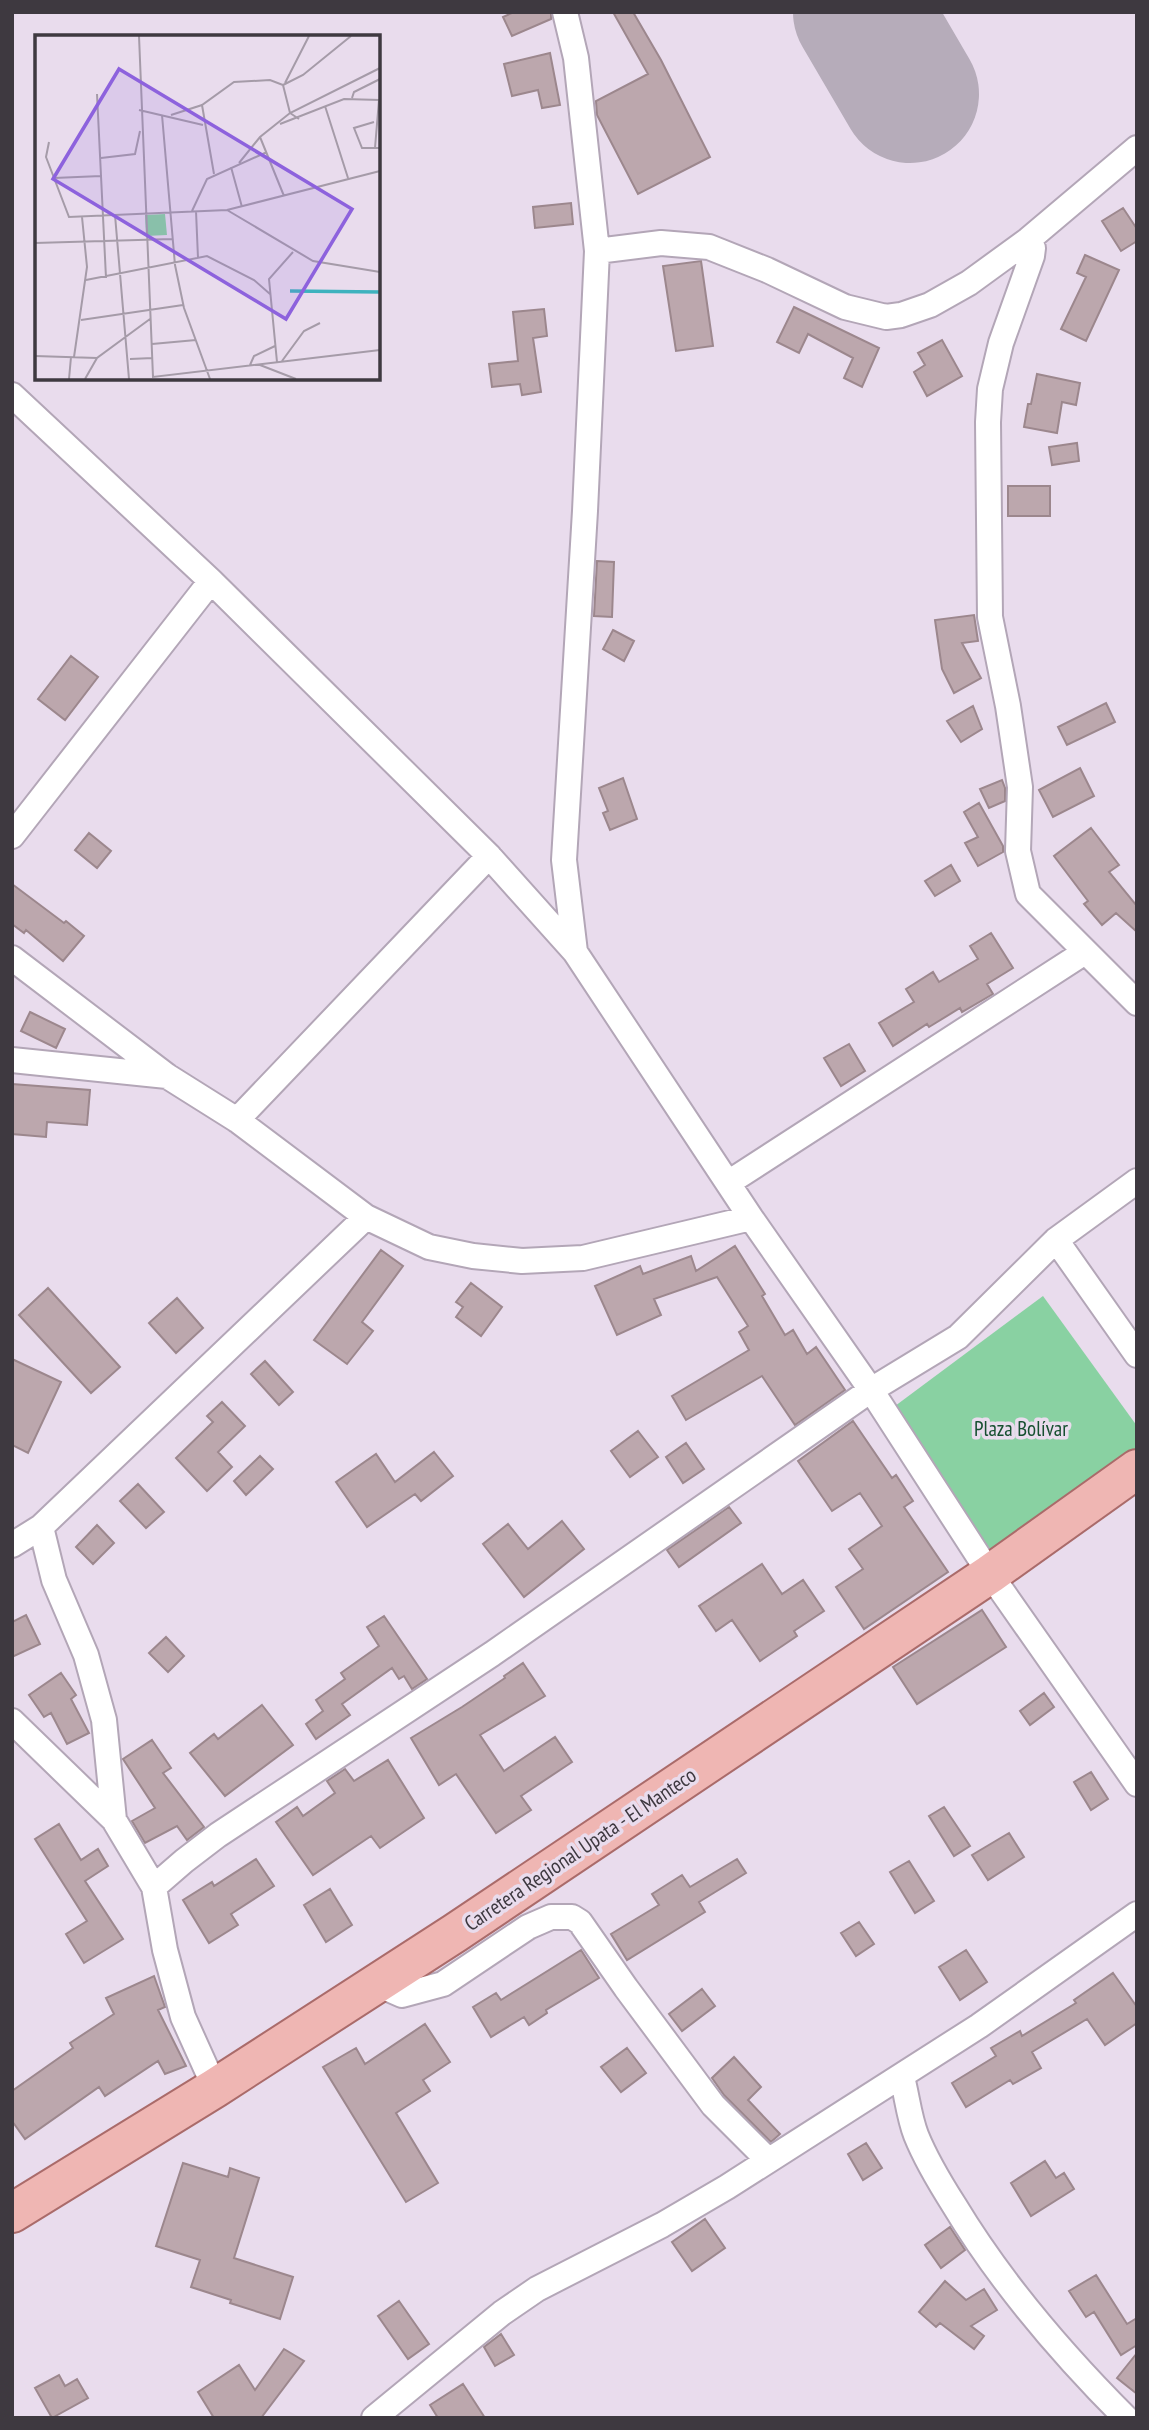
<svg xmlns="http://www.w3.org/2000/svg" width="1149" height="2430" font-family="'PT Sans Narrow',sans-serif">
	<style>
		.green { fill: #89d1a2 }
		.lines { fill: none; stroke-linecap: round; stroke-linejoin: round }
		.runway { stroke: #b6acba; stroke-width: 138 }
		.building { fill: #bca7ad; stroke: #9c878d; stroke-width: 2 }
		.street-casing { stroke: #b3a6b7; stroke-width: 28 }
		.primary-casing { stroke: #aa6b6a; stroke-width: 42 }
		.street { stroke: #fff; stroke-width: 24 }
		.primary { stroke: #efb6b3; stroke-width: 38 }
		.labels { text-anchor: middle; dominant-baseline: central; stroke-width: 7; stroke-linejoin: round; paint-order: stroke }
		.park-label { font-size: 21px; fill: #164f30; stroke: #e9dced }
		.street-label { font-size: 21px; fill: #3e3940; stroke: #e9dced }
		.inset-river { fill: none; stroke: #3eb2be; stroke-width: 3.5 }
		.inset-road { fill: none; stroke: #a59ba8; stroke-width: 2 }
		.view { fill: #8d62dd; fill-opacity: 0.15; stroke: #8d62dd; stroke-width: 3.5 }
		.inset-edge { fill: none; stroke: #3e3940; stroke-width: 3.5 }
	</style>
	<rect width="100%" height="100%" fill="#e9dced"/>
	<path class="green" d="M1043 1296 1137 1426V1461L996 1559 891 1409Z"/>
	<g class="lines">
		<path class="runway" d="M862 12 910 94"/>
	</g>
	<path class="building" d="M514 12H551V19L512 36 503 17Z
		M613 12H633L661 60 710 157 638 194 597 115 596 101 648 74Z
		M550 53 560 105 542 108 538 90 512 96 504 64Z
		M571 203 573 224 535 228 533 207Z
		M1123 208 1137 229V241L1121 251 1102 221Z
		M1085 255 1119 270 1086 341 1061 329 1086 277 1077 273Z
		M701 261 713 346 676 351 663 266Z
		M794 307 879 348 862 387 844 378 853 358 808 334 799 353 777 342Z
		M544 309 547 336 533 338 541 392 522 395 520 384 492 387 489 364 518 361 513 312Z
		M942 340 962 376 927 396 914 372 925 365 918 353Z
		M1037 374 1080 383 1076 405 1062 402 1057 433 1024 427 1028 404H1031Z
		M1077 443 1079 461 1052 465 1049 447Z
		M1008 486H1050V516H1008Z
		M597 561 614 562 612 617 594 616Z
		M974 615 978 641 962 643 981 678 954 693 942 669 935 620Z
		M613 630 634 641 624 661 603 649Z
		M71 656 98 677 65 720 38 699Z
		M1106 703 1115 722 1067 745 1058 727Z
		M973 706 982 729 961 742 947 721Z
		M1080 768 1094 796 1053 817 1039 790Z
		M623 778 637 819 610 830 603 813 608 811 599 788Z
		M1002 780 1005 788V801L989 808 980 789Z
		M979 803 1003 846V852L978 866 965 843 978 837 964 812Z
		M1091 828 1119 865 1109 872 1137 906V932L1116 913 1102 925 1084 904 1088 901 1054 856Z
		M89 833 111 851 97 868 75 850Z
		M951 865 960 881 935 896 925 881Z
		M12 884 64 923 66 921 84 936 63 961 26 930 24 933 12 924Z
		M991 933 1013 968 987 984 993 994 962 1012 960 1008 929 1027 927 1024 893 1046 879 1023 914 1002 906 989 933 972 939 982 978 959 970 946Z
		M30 1012 65 1029 56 1048 21 1031Z
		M849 1044 865 1071 841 1086 824 1058Z
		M12 1084 90 1090 87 1125 47 1122 46 1137 12 1134Z
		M735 1246 765 1294 762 1296 785 1335 793 1330 807 1354 816 1347 845 1390 795 1425 762 1376 686 1420 672 1396 749 1350 739 1332 748 1326 717 1277 654 1299 661 1315 617 1335 595 1286 640 1266 643 1274 691 1256 696 1271Z
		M381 1250 403 1266 362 1322 373 1331 347 1364 314 1340Z
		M471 1283 502 1307 481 1336 456 1317 463 1307 456 1302Z
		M48 1288 120 1367 91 1393 19 1315Z
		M177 1298 203 1328 176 1353 149 1323Z
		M12 1359 61 1382 28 1453 12 1445Z
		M265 1361 293 1392 279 1405 251 1374Z
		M222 1402 245 1426 218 1452 232 1467 207 1491 176 1458 213 1422 207 1416Z
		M853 1421 892 1478 896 1475 913 1501 904 1507 948 1572 864 1629 836 1587 863 1569 849 1549 882 1526 860 1493 832 1511 798 1461Z
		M638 1431 658 1457 630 1477 611 1451Z
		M686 1443 704 1469 683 1483 666 1457Z
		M434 1452 453 1476 421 1501 415 1494 367 1527 336 1482 376 1454 395 1482Z
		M260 1456 273 1469 246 1495 234 1481Z
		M138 1484 164 1512 146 1528 120 1501Z
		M729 1507 741 1523 679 1567 667 1550Z
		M562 1521 584 1549 524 1597 483 1544 508 1524 528 1549Z
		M97 1525 114 1543 93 1564 76 1547Z
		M762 1564 782 1594 803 1580 824 1611 794 1631 797 1636 760 1661 732 1620 716 1631 699 1606Z
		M982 1610 1006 1647 917 1704 893 1667Z
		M26 1615 40 1644 12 1657V1622Z
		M384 1616 427 1679 412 1689 404 1676 399 1679 392 1668 342 1704 350 1715 316 1739 306 1724 323 1711 316 1700 345 1679 341 1673 379 1646 367 1627Z
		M166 1637 184 1656 168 1672 149 1653Z
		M523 1663 545 1696 480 1735 504 1771 555 1737 572 1762 521 1796 531 1810 496 1833 456 1774 439 1785 411 1738 462 1707 505 1678 504 1676Z
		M61 1673 76 1695 71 1699 89 1733 67 1744 51 1713 44 1717 29 1695Z
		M1044 1693 1054 1707 1030 1725 1020 1711Z
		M262 1705 293 1745 225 1796 190 1753 214 1734 218 1739Z
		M152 1740 171 1768 163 1773 204 1827 187 1840 177 1826 145 1843 132 1821 155 1808 123 1759Z
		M388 1760 424 1818 380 1848 371 1836 313 1875 276 1822 297 1807 303 1816 335 1793 327 1781 345 1769 354 1781Z
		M1091 1772 1108 1799 1091 1810 1074 1782Z
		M944 1807 970 1846 954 1856 929 1816Z
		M59 1824 81 1860 98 1849 108 1866 85 1881 123 1939 84 1963 66 1934 87 1921 35 1839Z
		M1009 1833 1024 1857 988 1880 972 1855Z
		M256 1859 274 1886 231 1914 238 1925 209 1943 183 1900 212 1882 214 1886Z
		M737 1859 746 1873 699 1902 705 1912 627 1960 611 1934 659 1905 652 1894 682 1875 690 1887Z
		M909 1861 934 1901 915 1913 890 1872Z
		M330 1889 352 1925 326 1942 304 1905Z
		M859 1922 874 1944 856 1956 841 1933Z
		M581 1950 599 1978 546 2010 547 2013 529 2025 524 2017 491 2037 473 2007 496 1993 501 2000Z
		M966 1950 987 1982 960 2000 939 1967Z
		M1113 1973 1137 2007V2023L1105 2045 1087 2019 1032 2052 1041 2068 1013 2084 1010 2080 966 2107 952 2083 996 2056 991 2048 1020 2031 1022 2036 1076 2003 1074 2000Z
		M154 1976 165 2007 158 2010 186 2066 165 2074 158 2061 105 2096 99 2087 25 2139 12 2121V2091L73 2048 70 2043 114 2014 106 1998Z
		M702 1989 715 2006 682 2031 669 2014Z
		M425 2024 450 2062 423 2080 430 2091 396 2113 438 2183 406 2202 323 2067 356 2048 365 2064Z
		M627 2048 646 2073 621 2092 601 2067Z
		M734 2057 761 2087 748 2100 780 2134 771 2142 724 2095 712 2078Z
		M866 2143 882 2168 863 2180 848 2154Z
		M1045 2161 1056 2178 1064 2173 1074 2189 1031 2216 1011 2183Z
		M183 2163 228 2177 230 2168 259 2178 234 2258 293 2277 280 2319 230 2303 231 2300 191 2287 200 2260 156 2246Z
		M705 2219 725 2248 692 2271 672 2242Z
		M950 2227 965 2250 941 2268 925 2245Z
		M1096 2275 1127 2324 1137 2318V2345L1121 2355 1094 2312 1086 2317 1069 2291Z
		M945 2281 966 2300 984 2289 997 2310 971 2326 984 2336 974 2349 940 2323 936 2327 919 2312Z
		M399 2301 429 2344 408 2359 378 2316Z
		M501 2334 514 2355 495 2366 484 2347Z
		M284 2349 304 2361 261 2418H214L198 2392 239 2365 255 2390Z
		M1137 2353V2394L1117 2378Z
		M59 2375 65 2386 77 2379 88 2398 52 2418 35 2388Z
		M463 2384 485 2418H438L430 2405Z"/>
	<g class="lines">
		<g class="street-casing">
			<path id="street" d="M565 12 576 58 597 251 585 511 564 860 575 952
				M1028 240 1033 248 1032 256 1001 343 990 389 988 422 990 617 1008 706 1020 787 1018 851 1028 894 1137 1003
				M597 251 661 243 709 247 767 270 845 307 886 317 901 315 930 305 969 283 1028 240 1137 148
				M12 395 211 581 489 856 575 952 751 1218 871 1390 990 1574 1137 1784
				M12 836 211 581
				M12 958 167 1076 237 1120 366 1217 429 1247 473 1256 522 1261 583 1258 751 1218
				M12 1060 167 1076
				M237 1120 489 856
				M728 1183 1085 952
				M1056 1240 1137 1355
				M41 1527 54 1580 86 1655 104 1720 114 1820 154 1887 165 1950 183 2017 215 2088
				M12 1545 41 1527 366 1217
				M12 1721 114 1820
				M154 1887 184 1861 218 1835 492 1654 871 1390 958 1337 1056 1240 1137 1181
				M377 1984 402 1995 443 1984 528 1927 551 1917H572L580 1922 626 1988 713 2105 768 2160
				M902 2077C907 2096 909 2117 916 2135 926 2160 940 2183 954 2205 1001 2283 1062 2354 1126 2418
				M374 2418 502 2313 537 2289 662 2225 727 2187 979 2026 1137 1914"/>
		</g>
		<g class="primary-casing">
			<path id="primary" d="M12 2213 215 2088 455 1933 990 1574 1137 1469"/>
		</g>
		<use href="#street" class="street"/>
		<use href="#primary" class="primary"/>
	</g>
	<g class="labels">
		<g class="park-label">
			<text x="1021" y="1428">Plaza Bolívar</text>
		</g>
		<g class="street-label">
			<text transform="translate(580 1849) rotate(-34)">Carretera Regional Upata - El Manteco</text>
		</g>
	</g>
	<g transform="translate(35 35)">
		<rect width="345" height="345" fill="#e9dced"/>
		<path d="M130 179 132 200 111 201 110 180Z" fill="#89d1a2"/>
		<path class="inset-river" d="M255 256 345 257"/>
		<path class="inset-road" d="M104 1 118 342 345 315M250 48 274 1M248 50 268 40 316 1M62 59 71 243M317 63 319 57 345 44M167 70 179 139M290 71 313 143M104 75 168 90M127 80 140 230 149 273 175 344M136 80 167 70 199 47 235 45 248 50 255 78 264 84M339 87 319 93 327 113H345M245 89 309 64 345 65M225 102 249 161M14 107 11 122 34 182 192 175 345 136M340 113 344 65M66 123 100 119 105 96M204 128 225 102 255 78 345 33M196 132 207 172M19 143 66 141M192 175 278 226 345 237M157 176 172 144 232 117M161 176 163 223M80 180 94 344M0 208 137 204M51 245 172 221 219 245 235 259M46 285 148 270M117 309 161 305M0 321 62 323M39 322 52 232 47 182M95 324 118 323M247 326 269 296 285 288M242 327 234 244 258 217M215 330 219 321 240 311M225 330 261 344M34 344 36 322M50 344 62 323 115 284"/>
		<path class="view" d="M84 34 317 174 251 284 18 144Z"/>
		<rect width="345" height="345" class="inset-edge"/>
	</g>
	<rect width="1149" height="2430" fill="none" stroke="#3e3940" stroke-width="28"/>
</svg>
